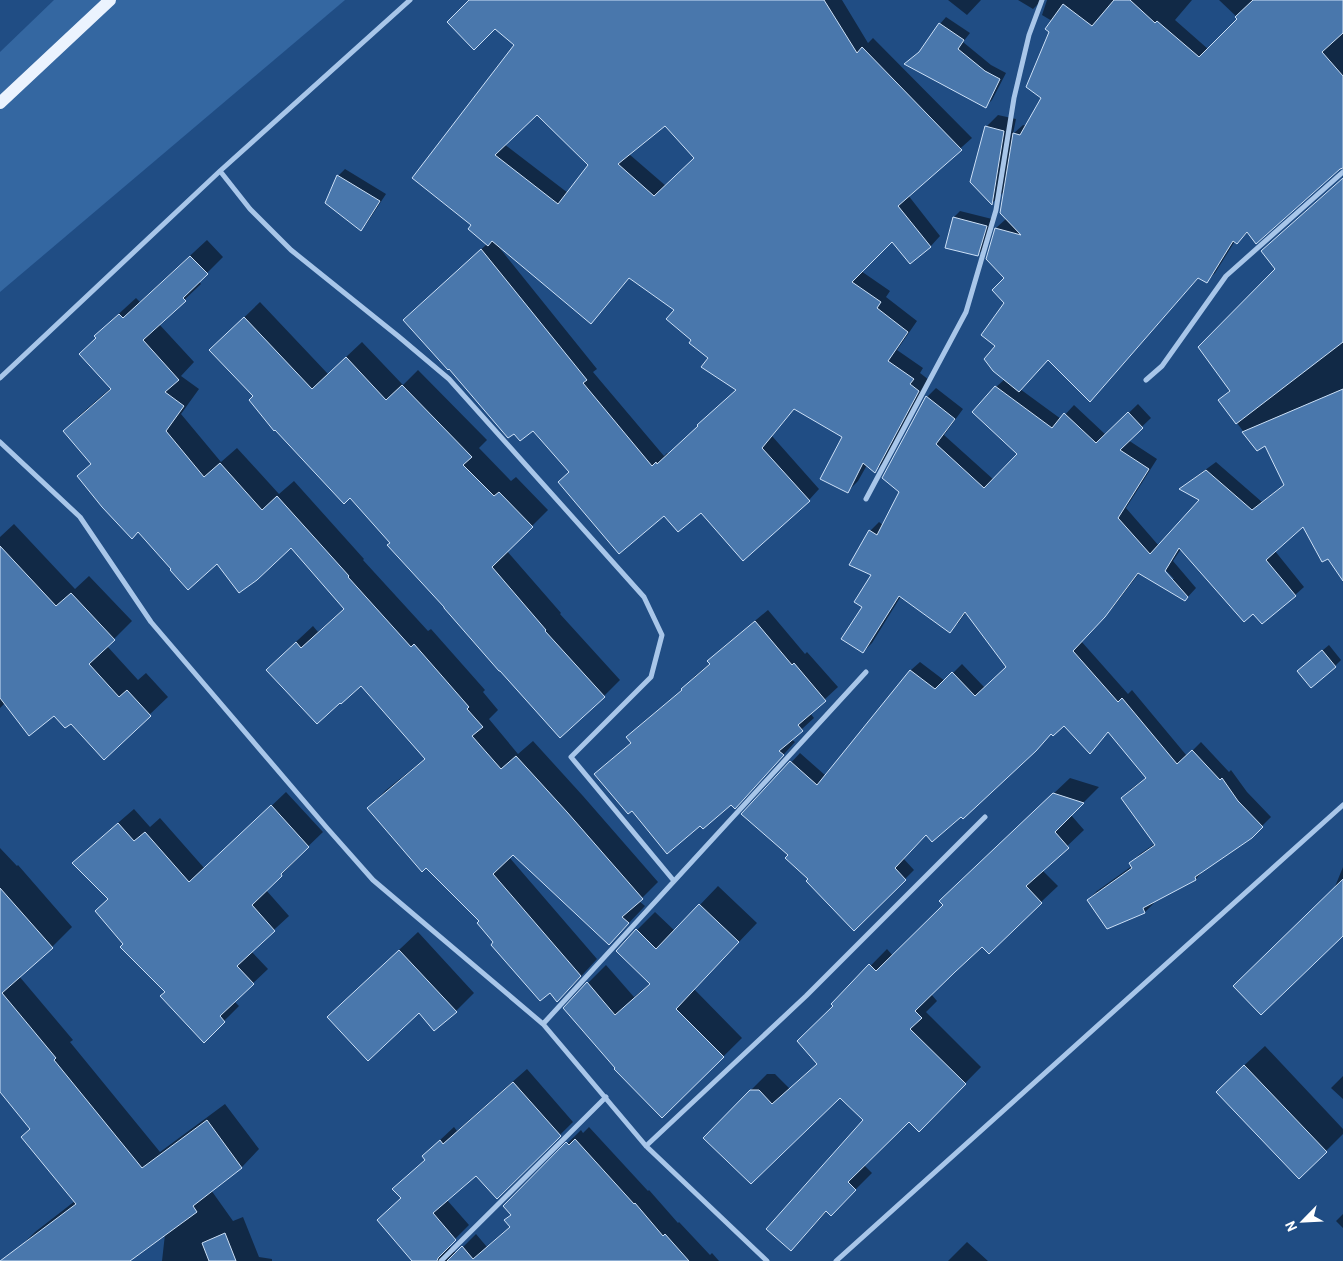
<svg xmlns="http://www.w3.org/2000/svg" width="1343" height="1261" font-family="Barlow,sans-serif">
	<style>
		.green { fill: #3467a1 }
		.shadow { fill: #0007; fill-rule: evenodd }
		.building { fill: #4977ac; stroke: #cce0f7; fill-rule: evenodd }
		.lines { fill: none; stroke-linecap: round; stroke-linejoin: round }
		.minor { stroke: #a8c6e9; stroke-width: 5 }
		.primary { stroke: #ebf3fe; stroke-width: 12 }
	</style>
	<rect width="100%" height="100%" fill="#204d84"/>
	<path class="green" d="M54 0H345L0 292V52Z"/>
	<path class="shadow" d="M470 0H842L868 43 873 38 972 138 908 195 940 236 930 247 892 240 861 271 890 291 886 297 917 321 897 350 923 368 920 373 929 380 885 461 875 471 867 465 858 481 847 492 844 436 795 408 772 436 819 489 809 500 664 514 570 471 533 429 514 432 415 310 487 244 473 225 515 45ZM537 113 589 165 568 193 504 144ZM666 125 695 158 666 186 629 154ZM498 246 591 322 602 311 630 277 676 310 693 340 738 389 669 454 667 453 664 456 593 372 597 369Z
		M948 0H981L967 15Z
		M1018 0H1042L1033 9Z
		M1047 0H1192L1175 20 1208 49 1239 19 1219 0H1343V167L1340 168 1248 232 1237 243 1235 241 1215 273 1206 282 1199 277 1090 401 1048 359 1020 389 1061 419 1074 405 1106 435 1138 404 1151 418 1128 440 1157 459 1126 508 1159 546 1201 500 1182 489 1190 481 1216 462 1262 502 1285 484 1266 444 1257 450 1220 400 1231 389 1277 269 1343 178V579L1303 525 1275 551 1304 587 1295 595 1253 613 1181 549 1173 561 1196 588 1185 600 1140 572 1114 606 1081 641 1128 694 1132 690 1187 756 1201 742 1229 772 1231 770 1247 792 1271 817 1251 837 1204 870 1196 879 1153 901 1154 903 1145 912 1107 927 1088 900 1097 891 1132 866 1131 863 1140 854 1156 843 1122 798 1131 789 1147 777 1108 731 1064 724 1051 733 961 816 927 833 903 858 914 870 854 930 790 855 743 814 800 753 826 776 911 670 920 662 945 681 962 664 985 688 1008 667 966 612 959 622 950 631 901 596 872 643 863 652 864 607 873 574 870 531 879 522 883 525 900 492 927 397 936 388 963 409 944 435 994 480 1019 454 996 387 1005 379 997 345 1006 303V278L996 228 1007 218 1005 191 992 203 971 182 986 127 998 115 1016 119 1013 134 1023 125 1027 126 1043 98 1052 21 1042 15ZM1162 566 1174 579H1170L1160 567Z
		M946 17 970 33 963 42 991 65 1006 73 992 100 986 106 922 50 940 24Z
		M345 169 386 194 367 223 361 229 327 203 338 176Z
		M960 211 992 219 984 248 978 255 954 217Z
		M207 240 223 257 199 281 201 284 159 324 194 362 181 376 199 389 181 414 221 462 237 448 279 494 294 481 364 559 363 560 428 631 431 629 485 690 483 692 498 710 489 719 518 754 533 741 583 796 658 882 639 901 645 906 609 944 513 853 509 857 597 959 574 984 550 991 495 942 481 921 369 808 385 791 426 758 361 684 284 653 313 626 318 632 345 608 291 547 217 562 138 531 78 476 92 463 64 431 81 414 112 387 97 337 112 320 136 298 140 302Z
		M260 302 328 374 362 342 403 385 418 370 487 440 479 448 511 481 516 477 548 510 507 551 561 613 560 614 620 680 604 696 392 543 255 396 227 334Z
		M14 524 75 589 89 576 132 621 107 646 138 680 146 673 168 697 104 758 71 722 54 715 5 703 0 708V537Z
		M768 610 805 654 807 652 838 687 810 713 814 718 791 739 795 742 747 795 701 824 632 810 596 774 608 762 632 742 628 737 640 725 683 689 695 676 711 663 709 661 721 649Z
		M1329 645 1341 660 1335 666 1305 665Z
		M1070 778 1099 787 1071 815 1084 830 1042 870 1058 886 1041 902 982 945 931 994 937 1001 926 1012 981 1067 919 1130 909 1121 864 1165 872 1173 831 1214 827 1211 791 1250 865 1120 840 1096 751 1182 750 1091 767 1074H775L790 1089 818 1063 835 1006 833 1004 887 949 893 956 944 905 957 885Z
		M286 792 323 832 295 859 296 860 266 890 289 916 251 951 268 969 234 1001 239 1006 204 1041 166 992 124 944 109 898 74 863 89 848 134 809 150 827 160 818 205 869Z
		M0 848 17 866 18 865 72 927 52 947 19 976 73 1040 70 1042 160 1152 225 1104 259 1149 242 1167 211 1190 233 1221 243 1217 259 1257 272 1259V1261H162L165 1234 128 1261H18V1249L35 1232 75 1201 31 1128 0 1090Z
		M1343 867V934L1334 889Z
		M718 886 757 923 694 989 742 1038 662 1117 588 983 606 965 634 997 651 983 637 930 655 912 675 931Z
		M418 932 474 993 456 1011 347 999Z
		M1265 1046 1343 1129V1134L1326 1151 1237 1072Z
		M527 1069 573 1122 497 1197 477 1174 447 1200 469 1225 451 1243 450 1246 451 1250 455 1252 459 1251 476 1234 487 1247 511 1226 512 1214 504 1206 581 1130 583 1133 589 1127 648 1191 649 1190 678 1223 679 1222 710 1255 712 1253 719 1261H419L402 1198 394 1189 426 1159 423 1156 454 1127 457 1131Z
		M1343 1076V1099L1331 1088Z
		M1343 1214V1228L1336 1221Z
		M967 1242 988 1261H948Z"/>
	<path class="building" d="M469 0H824L857 53 862 47 962 150 898 206 931 247 910 264 892 242 852 282 881 302 877 308 908 332 888 361 914 379 910 384 919 391 875 473 863 463 848 493 820 479 842 437 794 409 762 448 810 501 743 561 701 513 678 532 664 516 619 554 558 482 569 472 533 431 520 441 514 434 508 438 449 369 448 370 403 320 481 249 587 380 583 383 652 466 656 462 657 464 698 426 697 425 736 390 701 367 708 358 689 343 691 340 666 319 674 310 629 278 591 324 492 241 488 246 468 229 471 225 412 178 514 45 495 29 474 50 447 22ZM537 115 588 165 558 204 495 155ZM665 126 694 158 654 196 618 164Z
		M1114 0H1130L1155 23 1157 21 1199 57 1237 19 1235 17 1253 0H1343V33L1322 52 1343 76V168L1340 169 1256 244 1247 232 1237 244 1233 241 1207 283 1198 278 1090 402 1048 360 1019 392 993 371 984 359 995 346 981 335 1004 303 992 290 1004 278 986 259 995 228 1021 235 1000 213 1013 133 1020 135 1041 98 1026 87 1049 32 1045 29 1063 4 1092 26Z
		M939 23 964 40 958 49 985 71 1000 79 986 108 904 64 919 52Z
		M985 126 1004 131 992 205 970 182Z
		M337 175 380 201 361 231 325 203Z
		M1343 178V342L1236 424 1218 400 1230 391 1198 347 1275 269 1261 251Z
		M953 217 987 226 978 256 945 248Z
		M190 256 208 274 183 298 186 301 143 340 179 380 165 392 184 406 166 431 204 477 220 463 262 510 277 496 349 576 348 577 411 647 414 644 469 707 467 709 483 727 472 736 501 769 516 756 567 812 643 899 622 917 629 923 609 945 513 855 493 874 581 976 557 1002 550 993 540 1001 491 945 493 942 477 923 479 921 426 868 422 872 367 808 425 759 361 686 341 704 340 703 317 724 266 670 296 642 301 648 344 609 291 548 257 580 239 593 217 564 188 590 170 570 171 569 138 532 132 539 102 507 77 476 91 464 63 431 111 389 79 354 96 338 94 336 119 314 123 318Z
		M244 317 312 389 346 357 386 400 402 385 472 457 463 465 494 496 499 492 533 527 492 567 546 630 545 631 605 697 560 738 500 671H499L444 608V607L387 545 390 543 350 498 344 504 275 430 274 431 249 400 253 396 209 350Z
		M995 386 1052 428 1064 413 1096 443 1128 412 1143 428 1120 450 1149 469 1118 518 1150 554 1199 500 1179 489 1206 470 1252 510 1284 485 1265 446 1257 451 1242 432 1343 389V581L1328 559 1322 562 1303 527 1266 560 1296 596 1262 624 1253 614 1244 622 1179 548 1165 571 1188 597 1185 601 1138 573 1105 617 1073 651 1118 702 1122 698 1177 764 1192 750 1220 780 1222 778 1238 801 1263 827 1252 838 1195 877 1196 880 1143 908 1145 913 1107 929 1087 900 1132 868 1129 863 1155 845 1121 798 1146 778 1108 732 1090 754 1064 726 1053 736 1051 734 1036 751 963 819 961 817 932 842 926 835 895 868 906 880 854 931 806 881 808 879 785 858 788 855 741 814 790 761 817 785 910 670 935 689 952 672 975 696 1006 667 965 612 950 633 899 596 863 653 841 639 862 607 854 602 871 575 849 565 869 530 877 535 899 492 882 478 926 396 955 419 936 444 984 488 1017 454 972 412Z
		M0 546 56 606 71 593 115 640 89 664 119 697 127 690 151 716 104 760 71 724 65 728 54 716 29 736 0 698Z
		M755 621 792 665 794 663 826 701 798 725 803 731 779 751 784 755 735 809 731 805 703 829 700 826 667 854 632 811 628 814 594 774 631 743 626 737 682 690 681 689 710 664 707 661Z
		M1322 650 1336 667 1311 688 1297 671Z
		M1053 793 1084 803 1055 832 1069 848 1026 886 1042 903 989 954 982 947 955 972 915 1011 922 1018 910 1029 966 1084 919 1132 909 1122 848 1182 856 1190 831 1216 826 1211 791 1251 766 1229 863 1120 840 1098 751 1184 703 1138 750 1090H759L772 1104 817 1064 797 1041 833 1006 831 1004 869 964 876 971 943 905 939 901Z
		M271 805 309 847 281 874 282 876 252 905 275 931 237 966 254 984 220 1016 225 1022 204 1043 160 996 165 992 120 947 123 944 95 911 108 899 72 863 118 823 134 841 145 832 189 882Z
		M1343 879V936L1261 1015 1233 986Z
		M0 888 53 948 2 993 56 1058 54 1060 142 1168 207 1120 242 1168 193 1206 197 1212 130 1261H0L76 1204 21 1137 30 1129 0 1092Z
		M699 904 739 942 676 1009 724 1057 662 1118 614 1069 615 1068 563 1008 587 982 615 1015 650 984 616 951 636 929 656 949Z
		M399 950 457 1012 434 1031 419 1013 368 1061 327 1017Z
		M1244 1065 1327 1152 1299 1179 1216 1092Z
		M513 1082 561 1136 497 1199 476 1176 433 1213 456 1240 438 1258 437 1261H412L377 1220 401 1198 392 1189 425 1160 422 1156 440 1140 443 1144Z
		M575 1139 634 1204 635 1203 663 1236 665 1234 689 1261H447L462 1246 473 1259 510 1227 504 1220 511 1215 503 1206 566 1142 569 1145Z
		M225 1233 236 1261H209L202 1243Z"/>
	<g class="lines">
		<path class="minor" d="M220 171 250 209 291 250 398 336 449 379 644 597 662 635 651 677 571 757 674 881
			M0 378 220 171 410 0
			M1146 380 1162 366 1226 276 1343 172
			M0 442 80 517 151 622 327 828 373 880 543 1024 646 1146 767 1261
			M866 499 966 312 996 210 1014 98 1029 35 1042 0
			M543 1024 866 672
			M646 1146 806 996 985 817
			M441 1261 606 1097
			M836 1261 1343 805"/>
		<path class="primary" d="M0 103 110 0"/>
	</g>
	<g transform="translate(1303 1221) rotate(246)" stroke="#204d84" stroke-width="4" paint-order="stroke">
	<path d="M0-4L9 19L0 12L-9 19Z" fill="#ffffff"/>
	<text y="-8" font-size="14" font-weight="bold" text-anchor="middle" fill="#ffffff">N</text>
	</g>
</svg>
